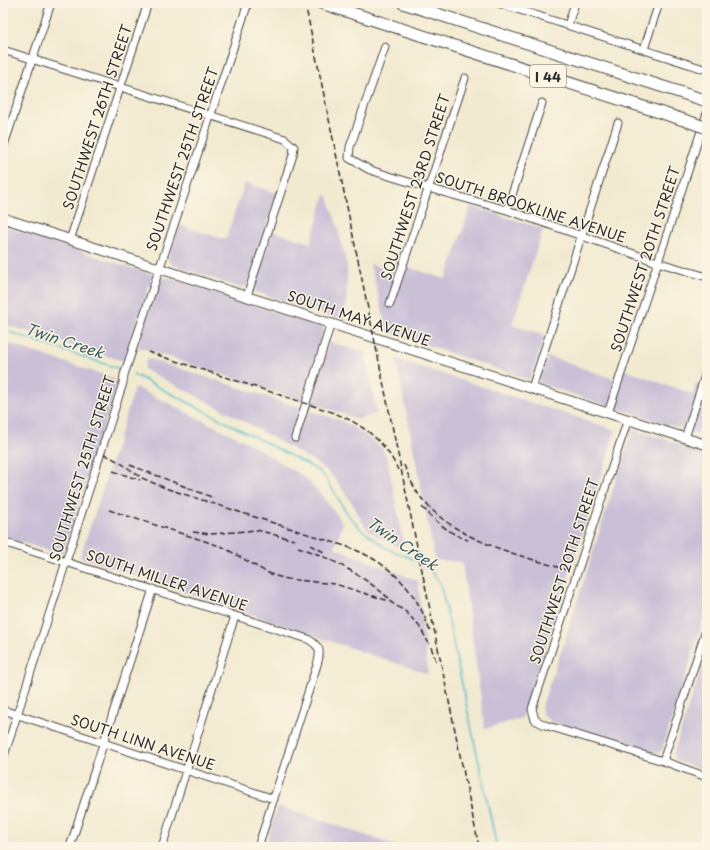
<svg xmlns="http://www.w3.org/2000/svg" width="710" height="850" font-family="'Playpen Sans',sans-serif">
	<style>
		.industrial { fill: #c9bfd7 }
		.lines { fill: none; stroke-linecap: round; stroke-linejoin: round }
		.stream { stroke: #4fbacb; stroke-width: 1.5 }
		.minor-casing { stroke: #494844; stroke-width: 9 }
		.major-casing { stroke: #494844; stroke-width: 11 }
		.highway-casing { stroke: #494844; stroke-width: 13 }
		.minor { stroke: #fff; stroke-width: 7 }
		.major { stroke: #fff; stroke-width: 9 }
		.highway { stroke: #fff; stroke-width: 11 }
		.rail { stroke: #2b2b2b; stroke-width: 1.5; stroke-dasharray: 6 3; stroke-linecap: butt }
		.highway-bridge-casing { stroke: #494844; stroke-width: 13; stroke-linecap: butt }
		.highway-bridge { stroke: #fff; stroke-width: 11 }
		.labels { text-anchor: middle; dominant-baseline: central; stroke-width: 3; stroke-linejoin: round; paint-order: stroke }
		.shield { fill: #fcf5e5; stroke: #6a6863; stroke-width: 1 }
		.shield-label { font-size: 13px; font-weight: bold; fill: #2b2b2b }
		.street-label { font-size: 14px; fill: #2b2b2b; stroke: #fcf5e5 }
		.water-label { font-size: 15px; font-style: italic; fill: #385d63; stroke: #fcf5e5 }
	</style>
	<rect width="100%" height="100%" fill="#fcf5e5"/>
	<filter id="ink" filterUnits="userSpaceOnUse"><feTurbulence type="fractalNoise" baseFrequency=".025" numOctaves="2"/><feDisplacementMap in="SourceGraphic" scale="8" xChannelSelector="R" yChannelSelector="G"/><feConvolveMatrix kernelMatrix="1 2 1 2 8 2 1 2 1" color-interpolation-filters="sRGB"/></filter>
	<filter id="wash" filterUnits="userSpaceOnUse"><feTurbulence type="fractalNoise" baseFrequency=".012" numOctaves="4" result="noise"/><feDisplacementMap in="SourceGraphic" scale="16" xChannelSelector="R" yChannelSelector="G"/><feGaussianBlur stdDeviation="0.9" result="paint"/><feColorMatrix in="noise" values="0 0 0 0 0 0 0 0 0 0 0 0 0 0 0 0 0 1.4 0 .05"/><feComposite in="paint" operator="in"/></filter>
	<g filter="url(#wash)">
		<rect width="100%" height="100%" fill="#f2ead0"/>
		<path class="industrial" d="M245 183 277 193 248 285 241 288 173 265 168 260 179 225 220 238H226Z
			M327 194 338 229 347 266V294L344 321 262 294 255 291V284L273 231 311 243 324 197Z
			M471 206 543 229 512 325 545 335 530 380 388 332 370 264 394 272 398 264 446 279Z
			M3 226 153 275 123 361 3 324Z
			M161 278H170L324 328 302 401 138 347 159 281Z
			M3 342 113 378 117 385 63 553 53 552 3 537Z
			M329 342 365 353 377 414 357 419 310 402Z
			M548 356 614 379 619 368 693 394 696 383 707 386V437L538 383Z
			M147 358 345 422 366 436 383 449 387 458 404 544 399 546 394 545 369 531 363 523 354 506 338 483 327 471 312 460 227 412 144 369Z
			M396 359 616 430 522 718 485 729 462 562 435 560Z
			M135 387 247 442 304 477 323 497 343 523 335 548 418 581 428 674 80 557 107 476Z
			M632 429 707 453V608L662 750 659 753H650L552 722 543 715 541 708 565 640Z
			M707 650V771L677 761 673 755Z
			M278 806 401 847H265Z"/>
		<g class="lines">
			<path class="stream" d="M3 330 120 369
				M133 374 301 461 319 471 327 480 348 515 361 529 388 549 418 561 431 571 440 583 444 600 497 847"/>
		</g>
	</g>
	<g filter="url(#ink)">
		<g class="lines">
			<g class="minor-casing">
				<path id="minor" d="M498 3 707 70
					M568 25 575 3
					M385 47 350 147 349 158 370 170 428 188 507 210 657 262 707 277
					M644 49 659 3
					M3 50 285 139 294 147 293 155 247 296
					M3 148 51 3
					M507 210 542 103
					M70 240 148 3
					M390 304 465 78
					M532 388 618 123
					M608 413 707 113
					M628 419 532 709 535 720 545 725 663 761 707 777
					M295 438 331 323
					M685 438 707 369
					M3 542 308 639C321 647 321 651 317 665L258 847
					M3 710 274 799
					M3 759 123 383 124 375 248 3
					M663 761 707 627
					M70 847 153 589
					M162 847 235 616"/>
			</g>
			<g class="major-casing">
				<path id="major" d="M3 218 707 445"/>
			</g>
			<g class="highway-casing">
				<path id="highway" d="M321 3 690 122
					M403 3 707 101"/>
			</g>
			<use href="#minor" class="minor"/>
			<use href="#major" class="major"/>
			<use href="#highway" class="highway"/>
			<path class="rail" d="M305 3 479 847
				M148 352 326 410C358 421 384 438 398 470
				M104 454 121 463 142 478 165 488 348 547C389 562 418 591 430 632
				M130 465 214 498
				M404 465C408 475 413 486 419 495 454 542 518 554 570 571
				M113 471 140 480
				M422 507C436 521 449 534 468 540
				M109 510 223 547 266 572 276 576 287 579 335 584 389 601 406 612 419 626 431 647 436 661
				M193 532 211 534 257 530 294 540
				M310 545 324 552
				M298 547C334 559 362 575 391 600"/>
			<g class="highway-bridge-casing">
				<path id="highway-bridge" d="M690 122 707 128"/>
			</g>
			<use href="#highway-bridge" class="highway-bridge"/>
		</g>
	</g>
	<g class="labels">
		<rect class="shield" x="530" y="65" width="36" height="22" rx="3"/>
		<g class="shield-label">
			<text x="548" y="76">I 44</text>
		</g>
		<g class="street-label">
			<text transform="translate(97 117) rotate(-72)">SOUTHWEST 26TH STREET</text>
			<text transform="translate(182 159) rotate(-71)">SOUTHWEST 25TH STREET</text>
			<text transform="translate(415 187) rotate(-72)">SOUTHWEST 23RD STREET</text>
			<text transform="translate(531 207) rotate(18)">SOUTH BROOKLINE AVENUE</text>
			<text transform="translate(645 259) rotate(-72)">SOUTHWEST 20TH STREET</text>
			<text transform="translate(359 318) rotate(18)">SOUTH MAY AVENUE</text>
			<text transform="translate(82 468) rotate(-73)">SOUTHWEST 25TH STREET</text>
			<text transform="translate(564 571) rotate(-72)">SOUTHWEST 20TH STREET</text>
			<text transform="translate(167 580) rotate(18)">SOUTH MILLER AVENUE</text>
			<text transform="translate(143 742) rotate(18)">SOUTH LINN AVENUE</text>
		</g>
		<g class="water-label">
			<text transform="translate(65 340) rotate(18)">Twin Creek</text>
			<text transform="translate(403 543) rotate(34)">Twin Creek</text>
		</g>
	</g>
	<rect width="710" height="850" fill="none" stroke="#fcf5e5" stroke-width="16"/>
</svg>
